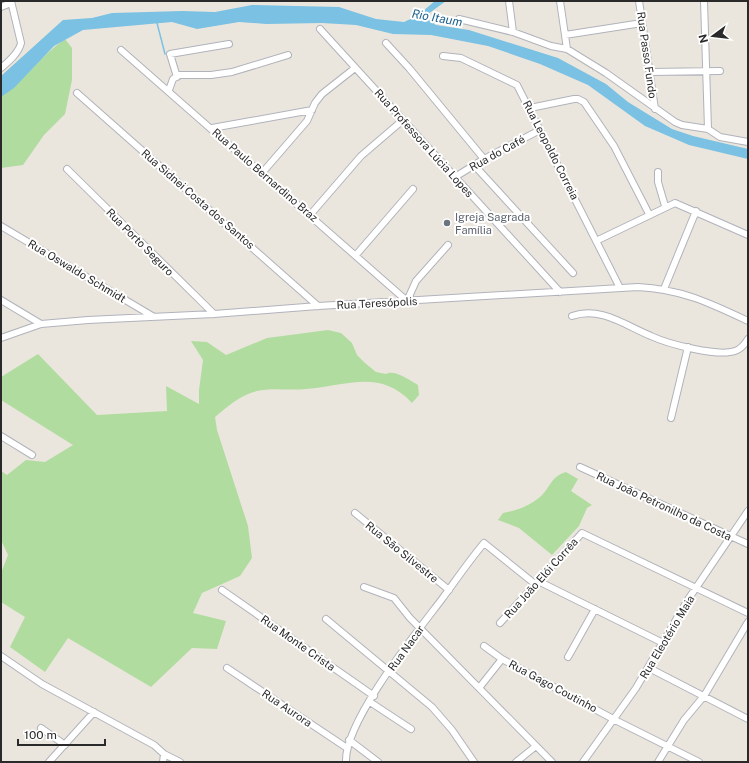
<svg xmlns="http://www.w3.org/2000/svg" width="749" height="763" font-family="'Public Sans',sans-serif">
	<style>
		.green { fill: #b0dc9f }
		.water { fill: #7ac1e3 }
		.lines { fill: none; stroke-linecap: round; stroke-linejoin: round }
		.stream { stroke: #7ac1e3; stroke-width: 1.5 }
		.minor-casing { stroke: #b1b3bc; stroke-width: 8 }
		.minor { stroke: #fff; stroke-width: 6 }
		.worship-dot { fill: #6b7280; stroke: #fff; stroke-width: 1.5 }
		.labels { text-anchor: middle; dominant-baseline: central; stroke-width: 4; stroke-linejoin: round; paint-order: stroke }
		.street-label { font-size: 11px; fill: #2a2a2a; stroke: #fff }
		.worship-label { font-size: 11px; fill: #5b616d; stroke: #fff; text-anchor: start }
		.water-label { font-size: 12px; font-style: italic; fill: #1a5f8e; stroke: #fff }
	</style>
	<rect width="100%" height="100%" fill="#ebe6dd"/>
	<path class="green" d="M65 39 72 48V80L65 114 44 135 23 165 1 168V97C25 80 41 55 65 39Z
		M328 330 341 333 352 343 357 355 365 363 376 372 386 374C394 369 409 380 418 385L419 395 412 403C380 368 346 386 306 389 289 391 273 387 257 391 240 395 227 407 215 417L217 430 248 526 252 558 240 576 202 593 193 613 226 621 217 649 192 648 151 687 68 638 45 672 10 647 25 617 1 602V573L8 555 1 540V471L7 475 26 460 45 462 73 445 1 400V377L38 354 97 415 167 411 166 386 199 404V390L203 360 191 341 207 342 226 355 267 338Z
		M566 472 578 479 571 491 592 505 587 508 579 526 552 555 519 528 498 520 503 513C516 511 529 506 540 497 551 487 550 477 566 472Z"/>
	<path class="water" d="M435 1H446L428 14 426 18 436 25 469 30 558 58 606 84 628 102 672 129 693 136 748 149V159L689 145 645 126 588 85 540 64 488 46 431 35 393 34 356 25 322 23 266 24 239 22 197 29 172 22 83 30 54 46 14 88 1 97V76L63 20 92 18 112 13 182 11 215 12 252 5 339 7 376 19 404 22 417 16Z"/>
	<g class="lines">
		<path class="stream" d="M157 23 165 54"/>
		<g class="minor-casing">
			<path id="minor" d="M509 1 513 32
				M560 1 567 49
				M639 1 655 109
				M704 1 708 129
				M1 7 11 3
				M459 19 513 32 551 46 567 49 606 73 675 122 682 125 708 129 720 137 748 142
				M320 29 560 292
				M565 35 642 23
				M386 43 409 68 484 159
				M121 50 407 301 416 281 448 245
				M443 56 461 58 517 85 620 288
				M1 68C8 62 19 53 21 43L11 1
				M650 72 720 71
				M177 77 170 54 229 44
				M169 90 173 79 179 75H211L232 72 288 55
				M77 93 318 306
				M530 108 574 99H578L584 102 614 146 649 214
				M212 128 312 110
				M474 165 573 273
				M67 169 214 314
				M658 172V182L665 206
				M262 173 307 121 315 103 322 94 355 68
				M455 177 484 159 540 130
				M310 215 361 156 403 120
				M1 226 154 317
				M596 241 675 203 748 235
				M356 255 413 189
				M664 289 696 211
				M1 300 41 324
				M572 316C601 306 626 326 651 336 668 344 718 357 735 351 741 349 745 344 748 339
				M1 338 41 324 88 320 214 314 318 306 638 287C681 289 710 303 748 321
				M671 418 688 347
				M1 436 32 455
				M580 467 748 544
				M355 513 449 590
				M538 581 663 643
				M364 587 394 598 410 618 552 762
				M222 590 374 696
				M326 619 432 707 452 730 474 762
				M500 623 582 533 748 613
				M484 646 502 659
				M1 656 42 684 154 745 164 754 180 762
				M568 657 595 609
				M227 668 347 748
				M649 668 748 719
				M479 688 502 659 615 720 699 762
				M370 702 411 729
				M41 728 65 745
				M349 740 378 762
				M49 762 94 712
				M163 762 164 754
				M346 762C344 722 417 632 442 599 456 580 469 561 484 543L535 584
				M516 762 536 746
				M583 762 636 688 687 601 748 511
				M658 762 684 720 704 696 748 622"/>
		</g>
		<use href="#minor" class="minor"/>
	</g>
	<circle class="worship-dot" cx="447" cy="223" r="4"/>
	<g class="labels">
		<g class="street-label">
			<text transform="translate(647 55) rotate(82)">Rua Passo Fundo</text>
			<text transform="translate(424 143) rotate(48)">Rua Professora Lúcia Lopes</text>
			<text transform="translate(551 150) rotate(63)">Rua Leopoldo Correia</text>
			<text transform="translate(497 153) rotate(-29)">Rua do Café</text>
			<text transform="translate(265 175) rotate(41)">Rua Paulo Bernardino Braz</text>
			<text transform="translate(198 199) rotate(41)">Rua Sidnei Costa dos Santos</text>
			<text transform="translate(140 242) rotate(45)">Rua Porto Seguro</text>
			<text transform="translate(77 271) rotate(31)">Rua Oswaldo Schmidt</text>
			<text transform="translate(377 303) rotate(-3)">Rua Teresópolis</text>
			<text transform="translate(664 506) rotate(25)">Rua João Petronilho da Costa</text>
			<text transform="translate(402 552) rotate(39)">Rua São Silvestre</text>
			<text transform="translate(541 578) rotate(-48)">Rua João Elói Corrêa</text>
			<text transform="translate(667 637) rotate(-59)">Rua Eleotério Maia</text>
			<text transform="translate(298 643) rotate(35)">Rua Monte Crista</text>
			<text transform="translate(406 648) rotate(-54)">Rua Nacar</text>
			<text transform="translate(553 686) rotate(28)">Rua Gago Coutinho</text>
			<text transform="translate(287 708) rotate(34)">Rua Aurora</text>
		</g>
		<g class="worship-label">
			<text x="455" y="217">Igreja Sagrada<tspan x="455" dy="13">Família</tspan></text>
		</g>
		<g class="water-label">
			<text transform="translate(437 18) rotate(10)">Rio Itaum</text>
		</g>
	</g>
	<rect width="749" height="763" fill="none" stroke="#2a2a2a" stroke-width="4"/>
	<g transform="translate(713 36) rotate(255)" stroke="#ffffff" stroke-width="3" paint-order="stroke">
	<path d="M0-3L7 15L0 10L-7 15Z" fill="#2a2a2a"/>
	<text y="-6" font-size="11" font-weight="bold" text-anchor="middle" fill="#2a2a2a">N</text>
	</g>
	<path d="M18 739v6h87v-6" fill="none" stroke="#2a2a2a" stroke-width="2"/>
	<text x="24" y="739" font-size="12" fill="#2a2a2a" stroke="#ffffff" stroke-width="3" paint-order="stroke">100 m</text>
</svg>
